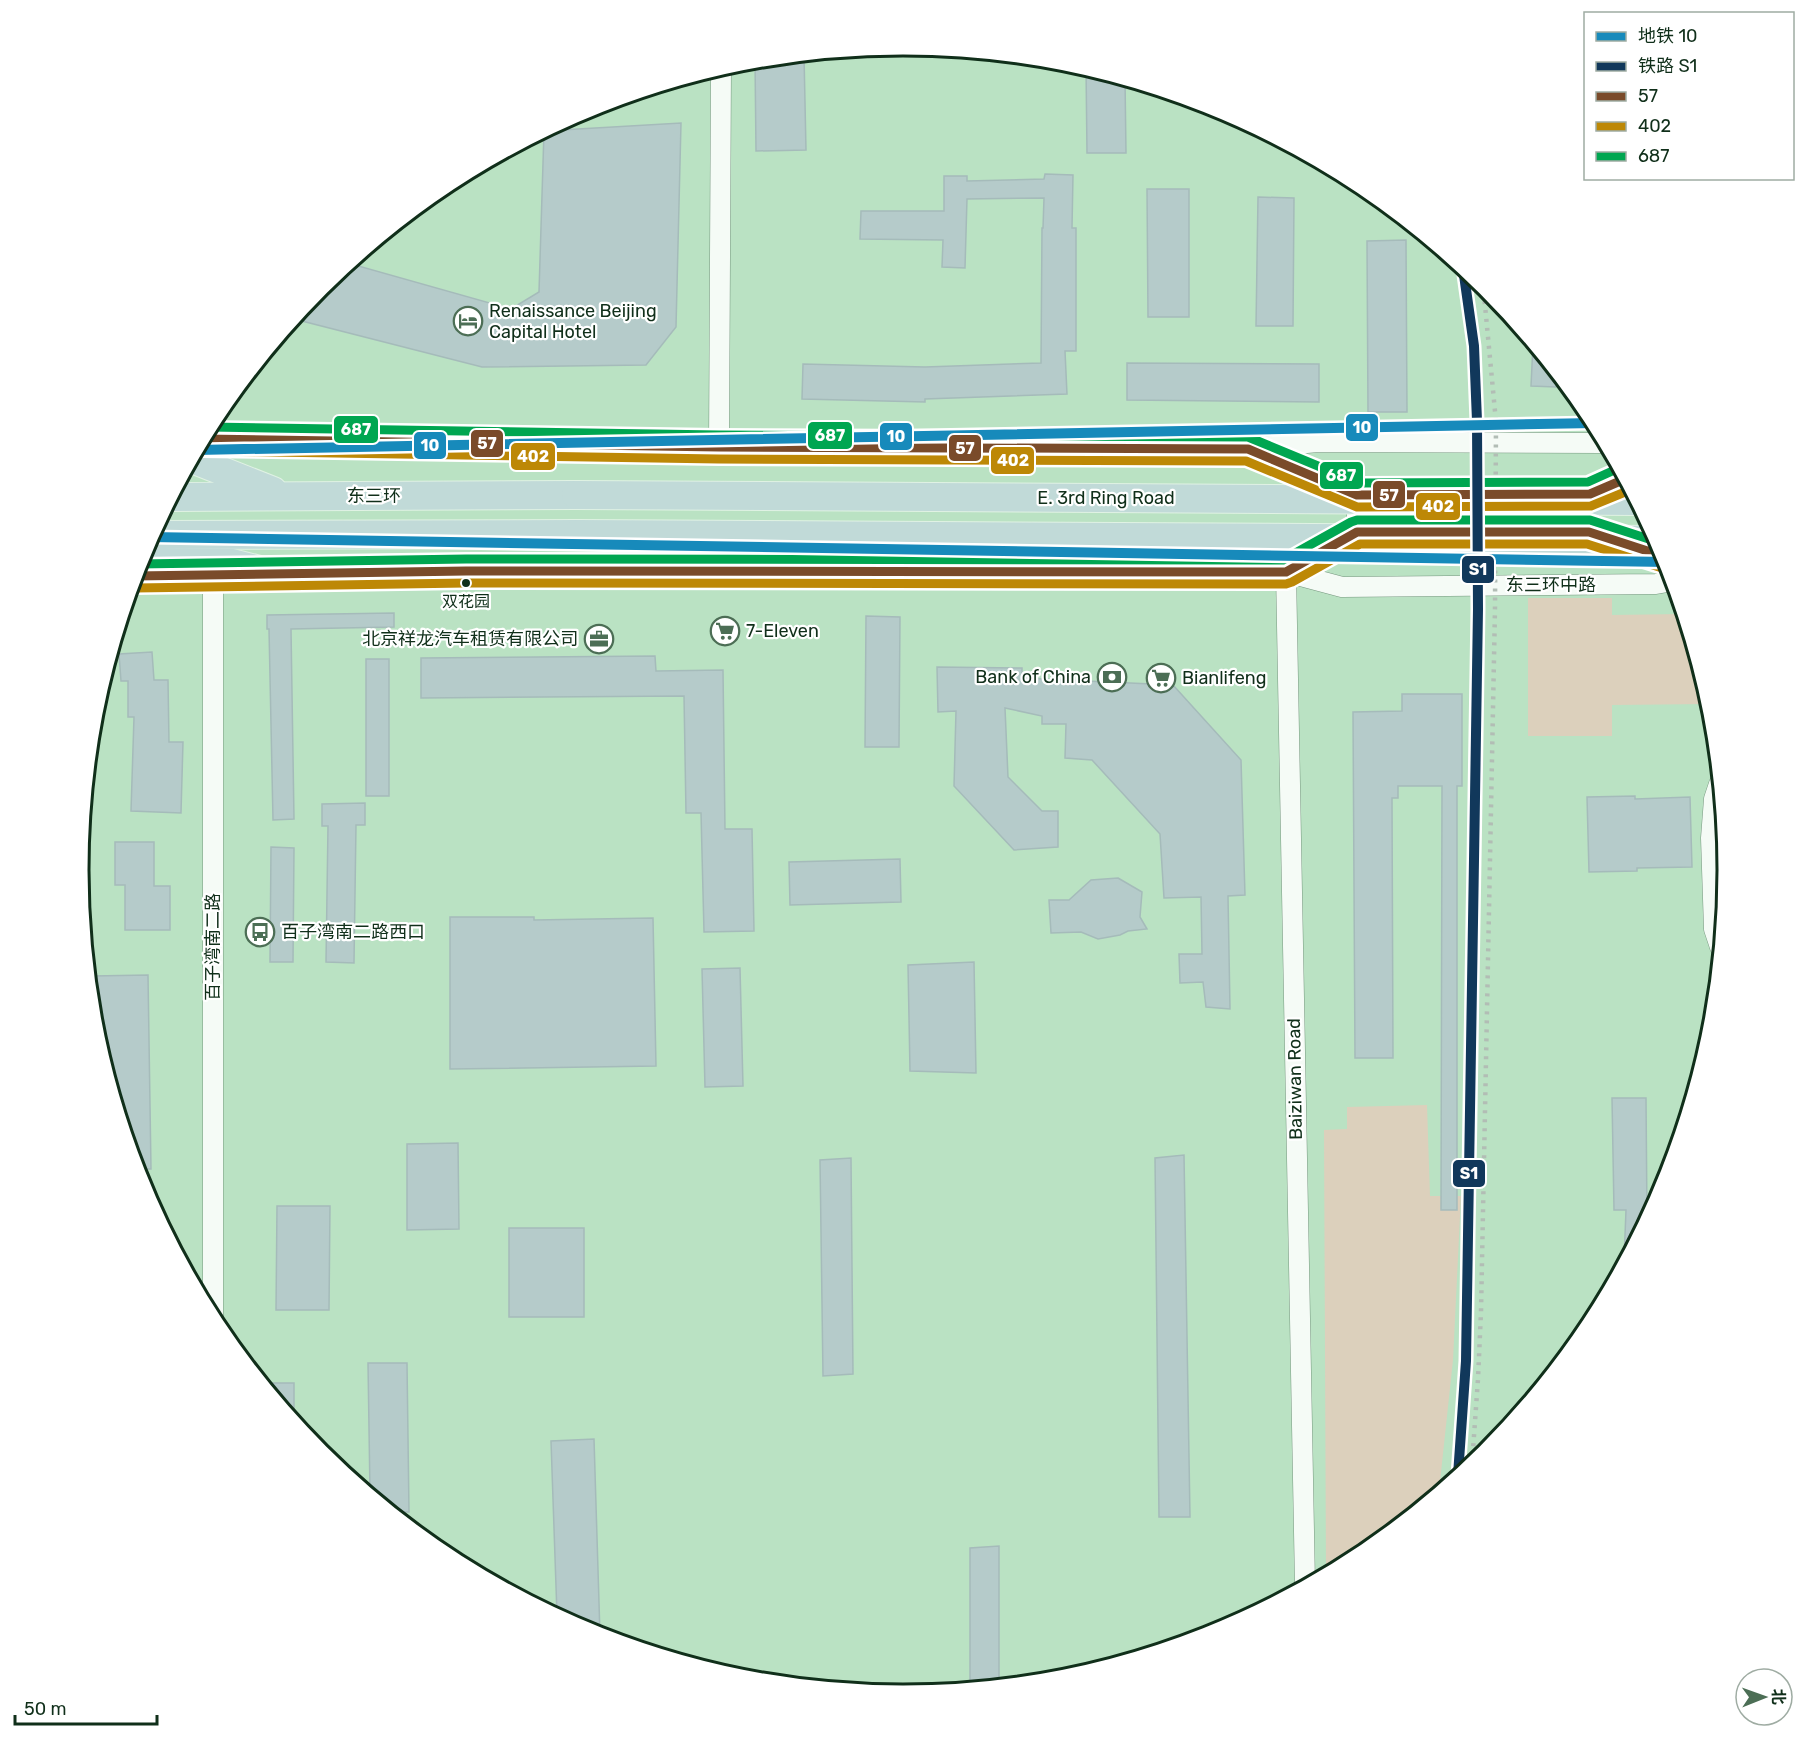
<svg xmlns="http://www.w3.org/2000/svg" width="1806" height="1739" font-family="Rubik,'Noto Sans SC',sans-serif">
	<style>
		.green { fill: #dcd0bc }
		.building { fill: #b5cbca; stroke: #a5bbba; stroke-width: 1.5 }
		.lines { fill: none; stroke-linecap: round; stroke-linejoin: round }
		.minor-casing { stroke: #76977f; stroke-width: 21 }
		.highway-casing { stroke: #e0f2e4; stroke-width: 30 }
		.minor { stroke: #f5fbf6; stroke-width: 20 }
		.highway { stroke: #c1dad8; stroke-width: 28 }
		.rail { stroke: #b2bdb5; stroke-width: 4.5; stroke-dasharray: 3 6; stroke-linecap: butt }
		.highway-bridge-casing { stroke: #e0f2e4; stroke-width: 30; stroke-linecap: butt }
		.highway-bridge { stroke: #c1dad8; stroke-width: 28 }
		.bus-1-casing { stroke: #fff; stroke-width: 14 }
		.bus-2-casing { stroke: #fff; stroke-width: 14 }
		.bus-3-casing { stroke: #fff; stroke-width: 14 }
		.bus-1 { stroke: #7a4b2a; stroke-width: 9 }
		.bus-2 { stroke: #bd8806; stroke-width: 9 }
		.bus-3 { stroke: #00a651; stroke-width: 9 }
		.rail-1-casing { stroke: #fff; stroke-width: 15 }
		.rail-1 { stroke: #11385b; stroke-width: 10 }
		.metro-1-casing { stroke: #fff; stroke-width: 15 }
		.metro-1 { stroke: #178abb; stroke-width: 10 }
		.bus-dot { fill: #102f1a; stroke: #fff; stroke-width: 2 }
		.labels { text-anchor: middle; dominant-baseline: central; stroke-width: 4.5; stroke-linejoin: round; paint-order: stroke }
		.bus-label { font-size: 16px; fill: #102f1a; stroke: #fff }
		.poi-label { font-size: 18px; fill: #102f1a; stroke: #fff; text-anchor: start }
		.street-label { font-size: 18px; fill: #102f1a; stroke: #fff }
		.rim { fill: none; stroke: #102f1a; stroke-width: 3 }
		.line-badge { stroke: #fff; stroke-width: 2 }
		.badge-label { font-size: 16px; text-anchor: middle; font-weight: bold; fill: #fff }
	</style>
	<rect width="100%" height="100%" fill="#bae2c3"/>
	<path class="green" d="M1528 598H1612V615L1683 614 1710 704 1612 705V736H1528Z
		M1427 1105 1430 1196H1461L1453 1360 1439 1491 1361 1555 1326 1574 1324 1130 1347 1129V1107Z"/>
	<path class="building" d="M804 55 806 150 756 151 755 60Z
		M1086 67 1125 79 1126 153H1087Z
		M681 123 676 327 646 365 482 367 294 319 320 286 348 263 511 309 539 292 544 131Z
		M1045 174 1073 175 1072 228H1076V351H1065L1067 394 925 399V402L802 399 803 364 925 367 1041 363 1042 228H1043L1044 198 967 199 965 268 942 267 943 240 860 239 861 211H944V176H967V181L1044 179Z
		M1147 189H1189V317H1148Z
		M1258 197 1294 198 1293 326H1256Z
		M1406 240 1407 412H1368L1367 241Z
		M1533 344 1557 372 1556 387 1531 386Z
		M1127 363 1319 364V402L1127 400Z
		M394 613V627L291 629 294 819 273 820 269 629H267V615Z
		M866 616 900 617 899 747H865Z
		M152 652 154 680H168L169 742H183L181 813 131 811 134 717H128V681H121L119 654Z
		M655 656 656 671 723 670 725 829H752L754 931 704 932 701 813H686L684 696 421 698V658Z
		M366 659H389V796H366Z
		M937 667 1022 668V678L1173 685 1241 760 1245 895 1228 896 1230 1009 1206 1007 1203 982 1180 983 1179 954H1202L1201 897 1164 898 1160 834 1092 760 1065 758 1066 724H1042V716L1005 708 1008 777 1042 811H1058V847L1014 850 954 786 956 711 938 712Z
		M1402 694H1462V786H1457V1210H1441L1442 786H1398V798H1392L1393 1058H1355L1353 712 1402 711Z
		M1635 796V799L1690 797 1692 867 1637 868V871L1589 872 1587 797Z
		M365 803V825H356L354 963 326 962 328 826H322V804Z
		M115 842H154V886H170V930H125V885H115Z
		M271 847 294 848 293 962H270Z
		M900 859 901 902 790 905 789 862Z
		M1118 878 1142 892 1140 917 1147 929 1128 931 1120 935 1098 939 1081 932 1051 933 1049 900H1069L1091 880Z
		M450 917H534V920L653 918 656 1066 450 1069Z
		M974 962 976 1073 910 1071 908 965Z
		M740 968 743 1086 705 1087 702 969Z
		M148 975 151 1169H136L94 1030 93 976Z
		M1612 1098H1646L1647 1217 1624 1261 1626 1210H1614Z
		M458 1143 459 1229 407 1230V1144Z
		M1184 1155 1190 1517H1159L1155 1158Z
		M851 1158 853 1374 823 1376 820 1160Z
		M277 1206H330L329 1310H276Z
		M509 1228H584V1317H509Z
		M368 1363H407L409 1512H392L370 1493Z
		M263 1383H294V1421L276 1399Z
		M594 1439 600 1635 587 1631 557 1615 551 1441Z
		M999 1546V1685L970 1687V1548Z"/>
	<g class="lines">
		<g class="minor-casing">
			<path id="minor" d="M203 439 719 447 1248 449 1358 495
				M719 447 721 67
				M1251 448 1318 442 1605 443
				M1583 494H1590L1625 479
				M1357 495V532
				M1589 532 1590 494
				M1634 546 1666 557
				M213 575V1320
				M135 576 466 571 1286 572 1342 540
				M1719 784 1714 799 1711 838 1714 929 1720 947
				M1305 1585 1286 572 1342 587 1656 584 1673 581"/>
		</g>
		<g class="highway-casing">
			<path id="highway" d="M192 459 273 491
				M172 497 576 495
				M152 535 578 534
				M162 545 275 574"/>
		</g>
		<use href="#minor" class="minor"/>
		<use href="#highway" class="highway"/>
		<path class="rail" d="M1472 1464 1478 1379 1481 1312 1495 608 1496 422 1483 284"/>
		<g class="highway-bridge-casing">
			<path id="highway-bridge" d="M576 495 1636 501
				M578 534 1657 540"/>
		</g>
		<use href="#highway-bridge" class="highway-bridge"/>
		<g class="bus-1-casing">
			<path id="bus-1" d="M203 439 719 447 1248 449 1357 495 1590 494 1625 479
				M135 576 466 571 1286 572 1357 532H1589L1666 557"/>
		</g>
		<g class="bus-2-casing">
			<path id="bus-2" d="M203 451 719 459 1246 461 1357 507 1591 506 1630 490
				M135 588 466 583 1286 584 1292 582 1360 544H1587L1662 568"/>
		</g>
		<g class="bus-3-casing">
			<path id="bus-3" d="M209 427 719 435 1248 437 1359 483 1588 482 1619 468
				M138 564 466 559 1283 560 1351 522 1357 520H1590L1658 542"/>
		</g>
		<use href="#bus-1" class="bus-1"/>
		<use href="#bus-2" class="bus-2"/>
		<use href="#bus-3" class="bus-3"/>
		<g class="rail-1-casing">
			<path id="rail-1" d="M1458 1475 1466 1361 1478 609 1477 421 1474 346 1463 268"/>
		</g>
		<use href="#rail-1" class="rail-1"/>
		<g class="metro-1-casing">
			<path id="metro-1" d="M197 450 1595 423
				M150 537 1667 562"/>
		</g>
		<use href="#metro-1" class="metro-1"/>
	</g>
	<defs>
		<g id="hotel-ring" transform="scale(1.5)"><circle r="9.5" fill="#fff" stroke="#4c6e55" stroke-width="1.5"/><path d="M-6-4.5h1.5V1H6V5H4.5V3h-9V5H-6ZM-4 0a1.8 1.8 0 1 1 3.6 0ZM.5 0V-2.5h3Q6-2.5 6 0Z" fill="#4c6e55"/></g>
		<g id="supermarket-ring" transform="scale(1.5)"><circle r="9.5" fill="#fff" stroke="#4c6e55" stroke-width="1.5"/><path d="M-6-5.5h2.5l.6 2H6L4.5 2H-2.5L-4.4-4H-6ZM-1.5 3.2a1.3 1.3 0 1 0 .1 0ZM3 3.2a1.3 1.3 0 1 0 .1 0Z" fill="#4c6e55"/></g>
		<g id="office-ring" transform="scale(1.5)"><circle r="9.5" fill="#fff" stroke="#4c6e55" stroke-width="1.5"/><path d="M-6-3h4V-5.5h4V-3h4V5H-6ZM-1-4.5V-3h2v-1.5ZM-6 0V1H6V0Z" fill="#4c6e55"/></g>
		<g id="bank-ring" transform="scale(1.5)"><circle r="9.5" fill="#fff" stroke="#4c6e55" stroke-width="1.5"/><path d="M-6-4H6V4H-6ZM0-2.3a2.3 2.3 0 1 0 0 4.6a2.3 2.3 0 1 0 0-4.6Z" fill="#4c6e55"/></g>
		<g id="bus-ring" transform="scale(1.5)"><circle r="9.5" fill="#fff" stroke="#4c6e55" stroke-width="1.5"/><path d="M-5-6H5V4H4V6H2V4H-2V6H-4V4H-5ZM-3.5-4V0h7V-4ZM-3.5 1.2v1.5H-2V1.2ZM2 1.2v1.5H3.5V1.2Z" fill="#4c6e55"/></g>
	</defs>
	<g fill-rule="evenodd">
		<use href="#hotel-ring" x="468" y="321"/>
		<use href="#supermarket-ring" x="725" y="631"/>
		<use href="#office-ring" x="599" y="639"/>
		<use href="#bank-ring" x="1112" y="677"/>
		<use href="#supermarket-ring" x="1161" y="678"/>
		<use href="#bus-ring" x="260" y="932"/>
	</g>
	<circle class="bus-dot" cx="466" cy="583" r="5"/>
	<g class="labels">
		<g class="bus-label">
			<text x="466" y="601">双花园</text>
		</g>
		<g class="poi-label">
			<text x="489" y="311">Renaissance Beijing<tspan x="489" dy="21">Capital Hotel</tspan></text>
			<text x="746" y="631">7-Eleven</text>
			<text x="578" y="639" text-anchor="end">北京祥龙汽车租赁有限公司</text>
			<text x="1091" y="677" text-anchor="end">Bank of China</text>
			<text x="1182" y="678">Bianlifeng</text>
			<text x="281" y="932">百子湾南二路西口</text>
		</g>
		<g class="street-label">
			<text x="374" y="496">东三环</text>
			<text x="1106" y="498">E. 3rd Ring Road</text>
			<text x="1551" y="585">东三环中路</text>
			<text transform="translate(213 947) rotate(-90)">百子湾南二路</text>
			<text transform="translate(1295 1079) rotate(-91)">Baiziwan Road</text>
		</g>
	</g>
	<path d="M0 0H1806V1739H0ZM89 870a814 814 0 1 1 1628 0a814 814 0 1 1-1628 0Z" fill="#fff" fill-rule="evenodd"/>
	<path class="rim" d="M89 870a814 814 0 1 1 1628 0a814 814 0 1 1-1628 0Z"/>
	<g class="line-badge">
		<rect x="1345" y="413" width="34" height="29" rx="6" fill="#178abb"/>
		<rect x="333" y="415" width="46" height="29" rx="6" fill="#00a651"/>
		<rect x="807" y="421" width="46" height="29" rx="6" fill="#00a651"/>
		<rect x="879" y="422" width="34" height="29" rx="6" fill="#178abb"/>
		<rect x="470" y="429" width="34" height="29" rx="6" fill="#7a4b2a"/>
		<rect x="413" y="431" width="34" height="29" rx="6" fill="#178abb"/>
		<rect x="948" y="434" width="34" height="28" rx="6" fill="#7a4b2a"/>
		<rect x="510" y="442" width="46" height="29" rx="6" fill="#bd8806"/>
		<rect x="990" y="446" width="45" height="29" rx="6" fill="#bd8806"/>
		<rect x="1319" y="461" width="45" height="29" rx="6" fill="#00a651"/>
		<rect x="1372" y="480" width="34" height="29" rx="6" fill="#7a4b2a"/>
		<rect x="1415" y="492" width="46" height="29" rx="6" fill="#bd8806"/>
		<rect x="1461" y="555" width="34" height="29" rx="6" fill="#11385b"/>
		<rect x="1452" y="1159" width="34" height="29" rx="6" fill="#11385b"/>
	</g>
	<g class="badge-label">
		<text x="1362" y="433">10</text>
		<text x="356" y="435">687</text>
		<text x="830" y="441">687</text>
		<text x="896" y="442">10</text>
		<text x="487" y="449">57</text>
		<text x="430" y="451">10</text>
		<text x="965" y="454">57</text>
		<text x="533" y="462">402</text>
		<text x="1013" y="466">402</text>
		<text x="1341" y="481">687</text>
		<text x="1389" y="501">57</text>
		<text x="1438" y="512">402</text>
		<text x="1478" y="575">S1</text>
		<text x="1469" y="1179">S1</text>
	</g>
	<rect x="1584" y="12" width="210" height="168" fill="#ffffff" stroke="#9faca3" stroke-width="1.5"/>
	<rect x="1596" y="32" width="30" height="9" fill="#178abb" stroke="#9faca3" stroke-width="1.5"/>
	<text x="1638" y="42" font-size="18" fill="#102f1a">地铁 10</text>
	<rect x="1596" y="62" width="30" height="9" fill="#11385b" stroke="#9faca3" stroke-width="1.5"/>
	<text x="1638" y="72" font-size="18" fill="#102f1a">铁路 S1</text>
	<rect x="1596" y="92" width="30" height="9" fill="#7a4b2a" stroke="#9faca3" stroke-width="1.5"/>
	<text x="1638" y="102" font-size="18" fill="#102f1a">57</text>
	<rect x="1596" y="122" width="30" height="9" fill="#bd8806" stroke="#9faca3" stroke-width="1.5"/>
	<text x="1638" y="132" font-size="18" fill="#102f1a">402</text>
	<rect x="1596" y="152" width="30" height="9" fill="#00a651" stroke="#9faca3" stroke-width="1.5"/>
	<text x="1638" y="162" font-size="18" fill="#102f1a">687</text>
	<g transform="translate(1764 1697) rotate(89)"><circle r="28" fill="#ffffff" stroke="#9faca3" stroke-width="1.5"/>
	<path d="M0-4.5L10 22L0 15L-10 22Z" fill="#4c6e55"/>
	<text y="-9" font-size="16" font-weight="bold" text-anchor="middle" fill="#102f1a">北</text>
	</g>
	<path d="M15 1715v9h142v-9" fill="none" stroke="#102f1a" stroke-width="3"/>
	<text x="24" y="1715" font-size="18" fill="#102f1a" stroke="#ffffff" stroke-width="4.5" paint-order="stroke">50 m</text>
</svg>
